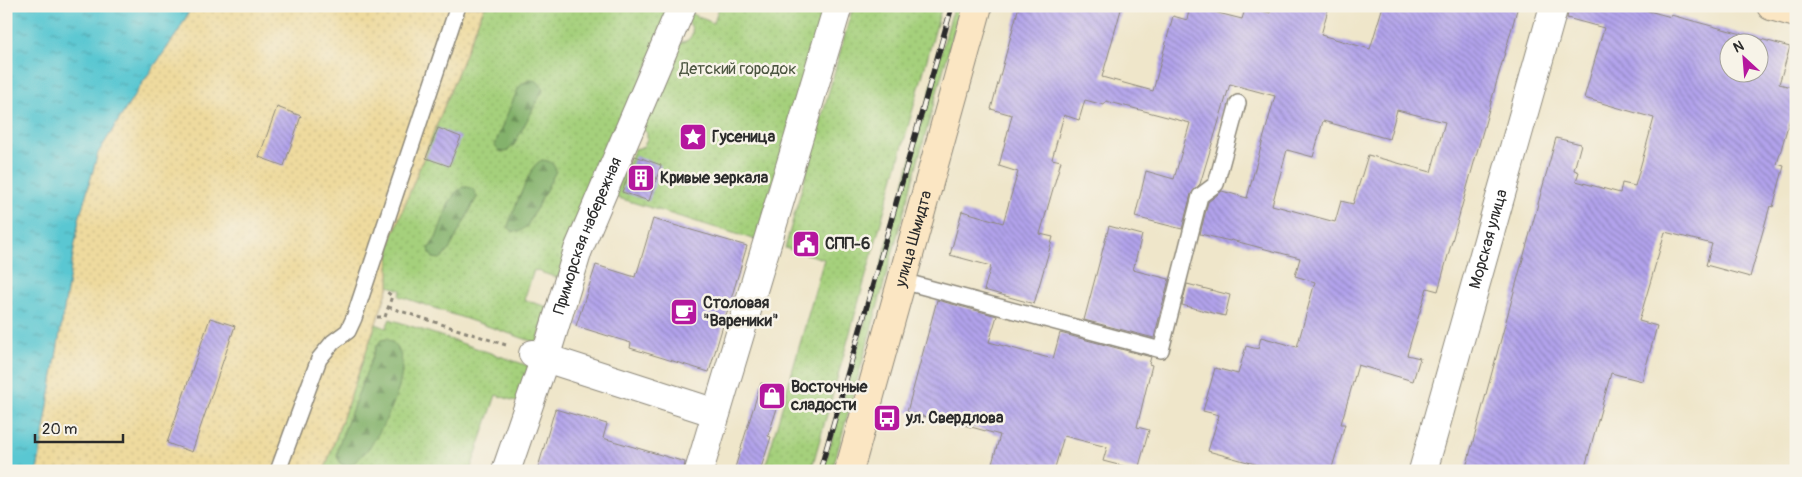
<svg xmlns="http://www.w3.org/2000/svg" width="1802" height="477" font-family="Pangolin,sans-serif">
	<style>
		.grass { fill: url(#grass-dots); stroke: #687e54 }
		.forest { fill: url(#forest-firs); stroke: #586e4c }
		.sand { fill: url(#sand-dots); stroke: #8c8264 }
		.water { fill: url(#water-ripples); stroke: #42797e }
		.building { fill: url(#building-back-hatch); fill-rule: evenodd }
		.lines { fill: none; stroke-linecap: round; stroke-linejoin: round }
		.lane-casing { stroke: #8d887a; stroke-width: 18 }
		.street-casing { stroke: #8d887a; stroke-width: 30 }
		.secondary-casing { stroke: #8d887a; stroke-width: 30 }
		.path { stroke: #8d887a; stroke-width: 3; stroke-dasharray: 4 4; stroke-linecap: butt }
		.lane { stroke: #fff; stroke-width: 15 }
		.street { stroke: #fff; stroke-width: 28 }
		.secondary { stroke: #fbe6c3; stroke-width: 28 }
		.rail-casing { stroke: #2b2b2b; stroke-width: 5.5 }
		.rail { stroke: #f7f3e8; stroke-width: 4; stroke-dasharray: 11; stroke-linecap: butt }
		.labels { text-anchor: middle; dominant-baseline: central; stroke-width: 5; stroke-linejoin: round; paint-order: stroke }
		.park-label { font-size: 16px; fill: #4a543f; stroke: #f7f3e8 }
		.poi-label { font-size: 16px; font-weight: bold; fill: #2b2b2b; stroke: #f7f3e8; text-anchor: start }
		.street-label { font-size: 16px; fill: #2b2b2b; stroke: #f7f3e8 }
	</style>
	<defs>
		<pattern id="grass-dots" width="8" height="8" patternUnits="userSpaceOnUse" patternTransform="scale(1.25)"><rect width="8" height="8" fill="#a5d07c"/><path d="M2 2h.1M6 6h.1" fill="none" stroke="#8eb36b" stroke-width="1.8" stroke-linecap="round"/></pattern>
		<pattern id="forest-firs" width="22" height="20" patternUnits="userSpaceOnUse" patternTransform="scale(1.25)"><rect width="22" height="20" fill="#84b26c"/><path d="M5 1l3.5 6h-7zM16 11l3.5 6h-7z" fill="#6c9159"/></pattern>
		<pattern id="sand-dots" width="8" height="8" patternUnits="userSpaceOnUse" patternTransform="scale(1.25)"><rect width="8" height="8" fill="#eeda9e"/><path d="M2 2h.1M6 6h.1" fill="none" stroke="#cb8" stroke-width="1.8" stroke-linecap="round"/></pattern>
		<pattern id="water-ripples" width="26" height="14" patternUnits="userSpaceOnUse" patternTransform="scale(1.25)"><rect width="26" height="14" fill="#5ac7d2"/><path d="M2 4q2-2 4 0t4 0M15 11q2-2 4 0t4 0" fill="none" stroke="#4ba2ab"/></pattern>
		<pattern id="building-back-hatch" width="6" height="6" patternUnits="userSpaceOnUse" patternTransform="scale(1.25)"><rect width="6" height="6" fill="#b2a3ec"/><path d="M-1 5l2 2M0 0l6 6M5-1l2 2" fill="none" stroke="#9185bf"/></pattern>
	</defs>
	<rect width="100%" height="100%" fill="#f7f3e8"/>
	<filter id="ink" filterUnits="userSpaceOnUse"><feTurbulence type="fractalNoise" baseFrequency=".02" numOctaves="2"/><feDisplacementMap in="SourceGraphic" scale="10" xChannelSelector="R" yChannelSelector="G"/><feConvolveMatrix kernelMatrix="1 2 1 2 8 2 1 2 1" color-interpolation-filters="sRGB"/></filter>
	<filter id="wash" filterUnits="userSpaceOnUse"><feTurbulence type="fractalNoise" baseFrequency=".0096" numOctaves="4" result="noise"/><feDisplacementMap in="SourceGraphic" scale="20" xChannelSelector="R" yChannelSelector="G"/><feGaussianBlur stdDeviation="1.12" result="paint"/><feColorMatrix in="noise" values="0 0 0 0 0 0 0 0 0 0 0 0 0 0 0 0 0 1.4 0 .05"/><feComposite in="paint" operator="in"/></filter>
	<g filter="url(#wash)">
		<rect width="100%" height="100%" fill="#efe6ca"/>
		<path class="grass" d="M485 6H673L558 278 534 270 524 300 548 307 537 343 399 296 401 290 389 286V244L479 19Z
			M720 6H825L756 240 612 196 635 149 643 147 647 140V133L642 128 681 42C693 41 696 29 687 21L690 13 713 23Z
			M853 6H942L811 471H764L824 259 785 248Z
			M954 6H961L832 471H823Z
			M390 319 529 366 518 402 496 395 470 471H324L376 324 386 328Z"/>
		<path class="forest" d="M529 80C537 80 540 82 543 90L514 145 506 152 499 151 495 146C495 142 516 93 519 87 522 84 525 82 529 80Z
			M542 160C550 161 553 162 556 171L527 226 519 232 512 231 508 227C508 222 529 174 533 168 535 165 538 162 542 160Z
			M463 187C472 187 474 189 477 197L448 252 440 259 433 258 430 253 429 248 436 238 449 203 455 193Z
			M387 339C423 356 385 427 368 449 362 456 355 462 348 467L341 464 337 456 339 444 376 347 381 340Z"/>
		<path class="sand" d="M192 6H485L479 19 389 244V286L324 471H37L79 219 98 153 141 85 178 32Z"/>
		<path class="water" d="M6 6H192L178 32 141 85 98 153 79 219 37 471H6Z"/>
		<g id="blocks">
			<path class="building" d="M1019 6H1122L1102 77 1153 91 1173 16 1187 20 1190 6 1242 19 1246 6 1270 13 1272 6H1329L1321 35 1370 49 1383 6H1518L1438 291 1427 288 1407 355 1420 358 1413 381 1358 365 1341 424H1345L1331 471H1280L1208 451 1219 415 1203 411 1215 368 1238 374 1246 346 1258 349 1261 337 1297 347 1315 282 1295 276 1300 258 1231 240 1230 241 1200 234 1208 202 1222 191 1247 198 1275 96 1230 84 1200 184 1191 194 1182 229 1135 217 1146 171 1174 179 1190 123 1106 101 1104 105 1085 100 1079 120 1064 115 1052 159 1061 161 1040 234 1053 237 1034 304 984 290 991 266 950 255 962 211 1003 223 1018 172 999 166 1012 115 991 109ZM1397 110 1445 122 1431 172 1368 155 1353 204 1341 201 1335 222 1272 205 1287 150 1313 157 1323 121 1389 139Z
				M1569 6H1630L1671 17V15L1790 47 1779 84 1796 88V97L1777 164 1784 166 1773 207 1770 206 1750 277 1706 265 1712 244 1665 232 1639 321 1657 326 1642 381 1611 373 1584 471H1465L1556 138 1581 144 1574 170 1579 172 1576 181 1620 193 1622 183 1635 186 1654 118 1584 98 1604 28 1567 18ZM1730 42H1760V72H1730Z
				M277 107 301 116 284 166 259 157Z
				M438 128 461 137 449 166 426 158Z
				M635 156 661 165 649 201 622 192Z
				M653 219 747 246 709 372 630 348 631 343 576 326 596 265 635 277 636 273H637Z
				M1109 226 1142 235 1133 270 1169 279 1154 338 1084 320Z
				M1187 284 1230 295 1225 316 1182 305Z
				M937 300 997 316 989 342 1053 359 1060 333 1151 357 1149 364 1152 365 1137 427 1149 430 1138 470 1103 461 1107 447 1064 436 1054 471H1047L1027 465 1025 471H990L1000 435 946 420 945 422 907 412Z
				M210 318 235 326 192 452 167 443Z
				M761 383 783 390 768 436 771 437 760 471H734Z
				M555 409 607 424 603 438 685 462 684 471H537Z"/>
		</g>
	</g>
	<g filter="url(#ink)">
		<use href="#blocks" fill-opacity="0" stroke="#8d887a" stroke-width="1"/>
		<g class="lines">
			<g class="lane-casing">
				<path id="lane" d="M902 281 1161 350 1200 196 1216 184 1238 103
					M278 471 319 359 333 342 348 331 354 318 458 6"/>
			</g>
			<g class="street-casing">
				<g id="street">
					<path d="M533 354 716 413"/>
					<path id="s1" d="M506 471 545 358 578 250 682 6"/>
					<path d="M699 471 838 6"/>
					<path id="s2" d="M1423 471 1554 6"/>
				</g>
			</g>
			<g class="secondary-casing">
				<g id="secondary">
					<path d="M1771 6 1796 13"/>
					<path id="s3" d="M849 471 978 6"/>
				</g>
			</g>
			<path class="path" d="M388 307 506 345
				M377 317H385L392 296 387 292"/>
			<use href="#lane" class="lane"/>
			<use href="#street" class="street"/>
			<use href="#secondary" class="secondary"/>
			<g class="rail-casing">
				<path id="rail" d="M820 471 952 6"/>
			</g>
			<use href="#rail" class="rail"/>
		</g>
	</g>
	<defs>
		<g id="sight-square" transform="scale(1.4375)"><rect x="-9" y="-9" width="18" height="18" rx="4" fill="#b5179e" stroke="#f7f3e8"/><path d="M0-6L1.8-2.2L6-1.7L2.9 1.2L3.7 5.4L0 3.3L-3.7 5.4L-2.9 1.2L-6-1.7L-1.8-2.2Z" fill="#fff"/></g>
		<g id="building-square" transform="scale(1.4375)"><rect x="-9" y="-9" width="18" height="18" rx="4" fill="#b5179e" stroke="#f7f3e8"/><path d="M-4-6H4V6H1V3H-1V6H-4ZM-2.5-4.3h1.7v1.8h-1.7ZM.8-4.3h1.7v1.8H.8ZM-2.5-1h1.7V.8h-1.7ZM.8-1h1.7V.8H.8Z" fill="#fff"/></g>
		<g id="civic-square" transform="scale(1.4375)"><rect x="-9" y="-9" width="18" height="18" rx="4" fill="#b5179e" stroke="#f7f3e8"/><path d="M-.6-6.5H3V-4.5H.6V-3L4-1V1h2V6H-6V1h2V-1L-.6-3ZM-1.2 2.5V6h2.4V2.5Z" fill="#fff"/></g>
		<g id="cafe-square" transform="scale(1.4375)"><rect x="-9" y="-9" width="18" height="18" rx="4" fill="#b5179e" stroke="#f7f3e8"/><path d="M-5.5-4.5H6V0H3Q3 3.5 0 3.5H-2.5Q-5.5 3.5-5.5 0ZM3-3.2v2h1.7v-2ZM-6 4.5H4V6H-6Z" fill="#fff"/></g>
		<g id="shop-square" transform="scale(1.4375)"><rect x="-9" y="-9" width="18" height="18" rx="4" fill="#b5179e" stroke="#f7f3e8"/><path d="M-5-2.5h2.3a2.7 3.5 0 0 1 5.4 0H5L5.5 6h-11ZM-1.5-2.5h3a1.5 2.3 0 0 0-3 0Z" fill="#fff"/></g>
		<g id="bus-square" transform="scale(1.4375)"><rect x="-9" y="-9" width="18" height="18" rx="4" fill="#b5179e" stroke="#f7f3e8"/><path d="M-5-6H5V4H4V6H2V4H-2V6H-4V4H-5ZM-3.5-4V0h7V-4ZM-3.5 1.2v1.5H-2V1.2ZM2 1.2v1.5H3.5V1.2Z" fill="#fff"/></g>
	</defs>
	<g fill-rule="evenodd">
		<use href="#sight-square" x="693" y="137"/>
		<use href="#building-square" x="641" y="178"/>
		<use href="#civic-square" x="806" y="244"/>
		<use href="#cafe-square" x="684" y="312"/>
		<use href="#shop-square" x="772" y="396"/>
		<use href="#bus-square" x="887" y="418"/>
	</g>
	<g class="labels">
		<g class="park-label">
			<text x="738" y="69">Детский городок</text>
		</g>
		<g class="poi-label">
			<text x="712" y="137">Гусеница</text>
			<text x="660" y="178">Кривые зеркала</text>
			<text x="825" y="244">СПП-6</text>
			<text x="703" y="303">Столовая<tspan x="703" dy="18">"Вареники"</tspan></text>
			<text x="791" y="387">Восточные<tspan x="791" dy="18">сладости</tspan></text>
			<text x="906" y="418">ул. Свердлова</text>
		</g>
		<g class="street-label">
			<text stroke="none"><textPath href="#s1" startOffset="249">Приморская набережная</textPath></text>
			<text stroke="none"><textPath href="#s3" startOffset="241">улица Шмидта</textPath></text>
			<text stroke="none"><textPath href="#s2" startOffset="241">Морская улица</textPath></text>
		</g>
	</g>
	<rect width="1802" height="477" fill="none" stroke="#f7f3e8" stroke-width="25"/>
	<g transform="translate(1744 58) rotate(334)"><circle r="24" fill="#f7f3e8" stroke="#a5a39c"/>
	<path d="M0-4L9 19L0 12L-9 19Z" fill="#b5179e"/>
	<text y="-8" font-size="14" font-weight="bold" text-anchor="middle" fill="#2b2b2b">N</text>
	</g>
	<path d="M35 434v8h88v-8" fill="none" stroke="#2b2b2b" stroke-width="2.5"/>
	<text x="42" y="434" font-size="15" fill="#2b2b2b" stroke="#f7f3e8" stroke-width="4" paint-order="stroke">20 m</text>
</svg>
